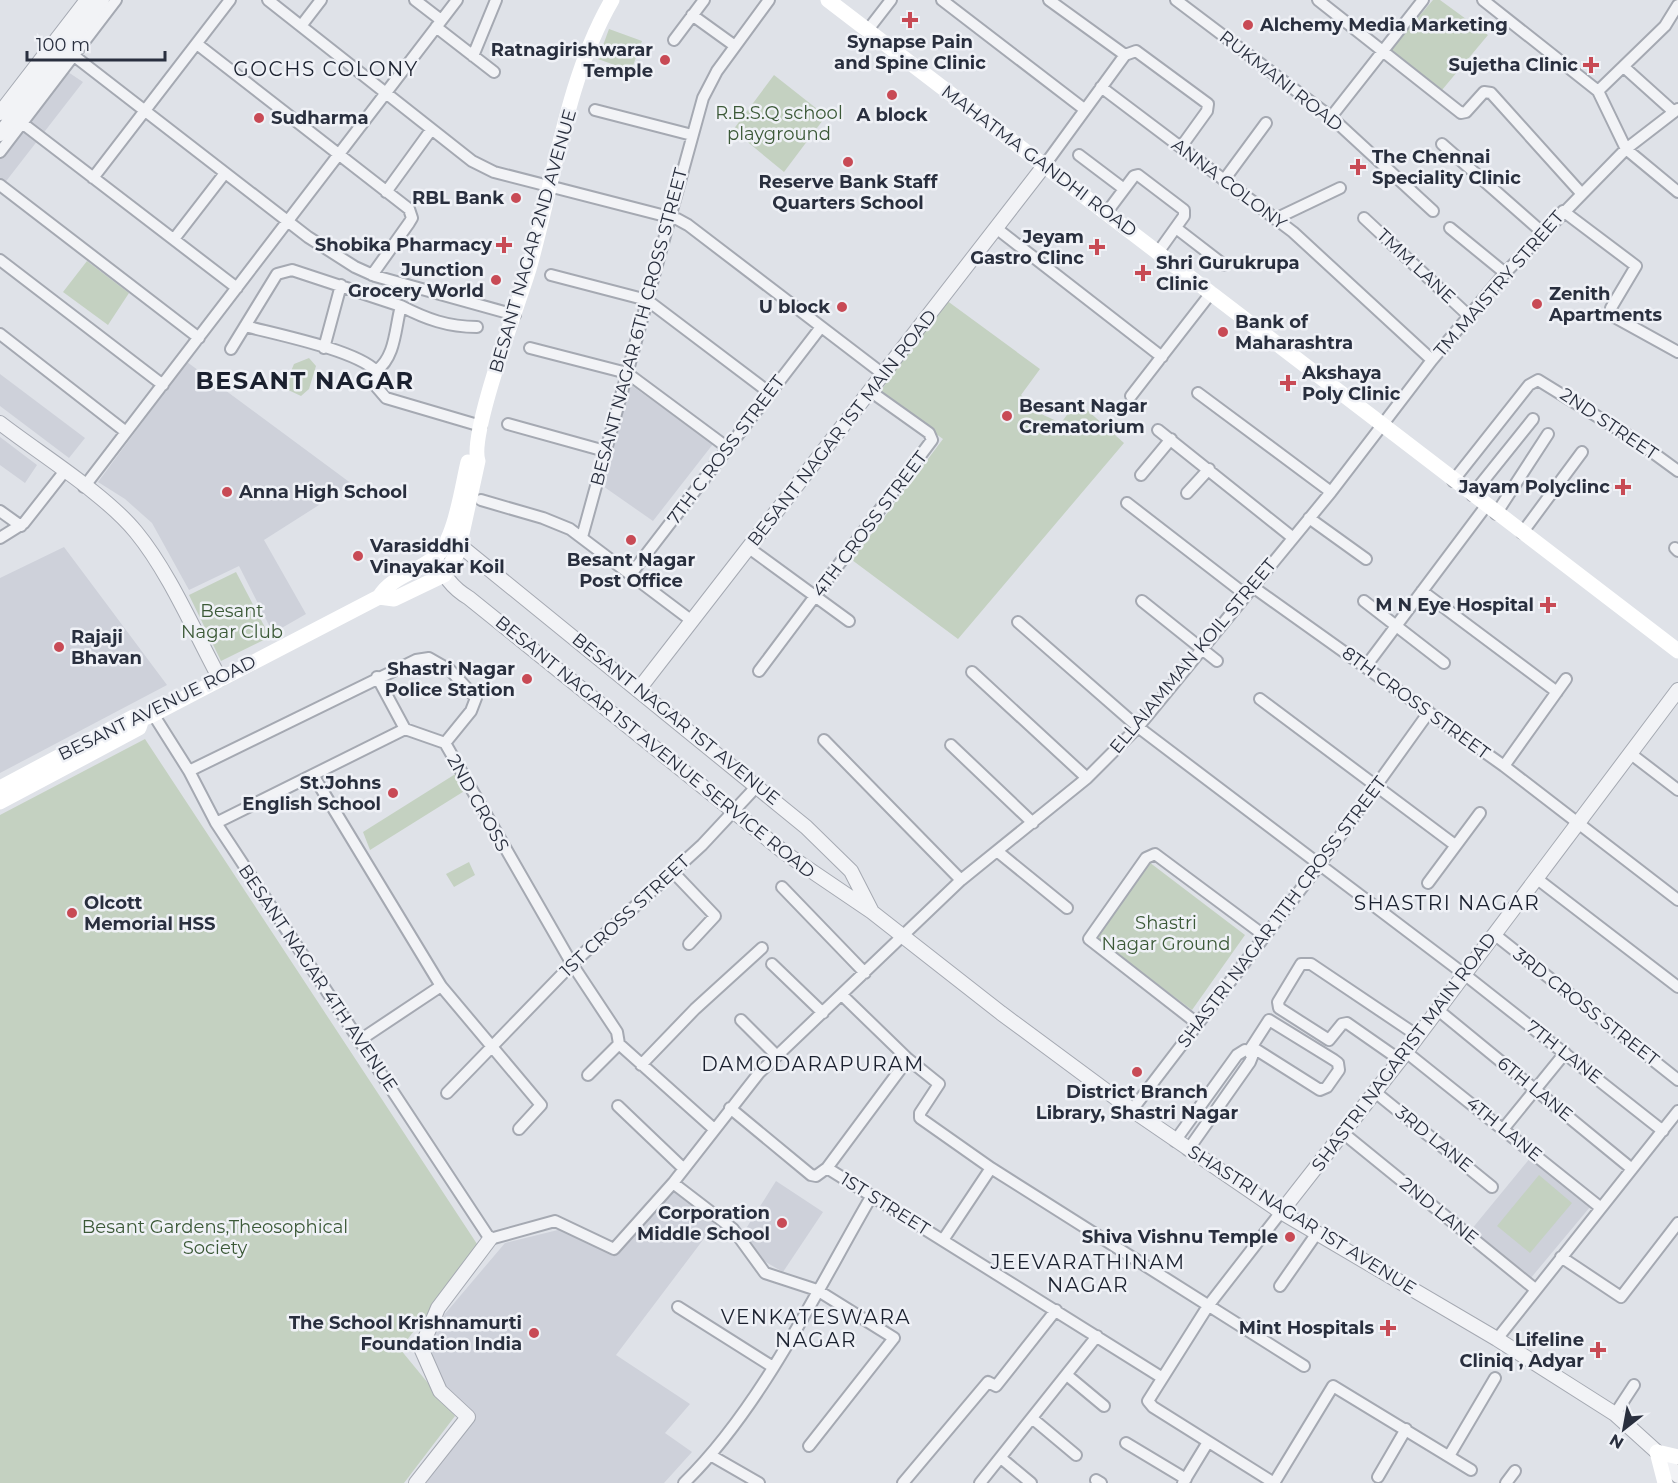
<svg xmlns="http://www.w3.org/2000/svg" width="1678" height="1483" font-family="Montserrat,sans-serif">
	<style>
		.built { fill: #ced1da }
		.green { fill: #c4d1c1 }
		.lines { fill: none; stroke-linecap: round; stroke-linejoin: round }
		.minor-casing { stroke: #a5a9b2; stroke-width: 14 }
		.tertiary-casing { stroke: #a5a9b2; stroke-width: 16 }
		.minor { stroke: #f2f3f6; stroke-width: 10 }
		.tertiary { stroke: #f2f3f6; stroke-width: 14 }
		.secondary { stroke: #fff; stroke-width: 15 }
		.poi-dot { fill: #c84a55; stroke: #eff1f6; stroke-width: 2 }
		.labels { text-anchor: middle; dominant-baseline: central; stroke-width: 5; stroke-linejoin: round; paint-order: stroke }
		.poi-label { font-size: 18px; font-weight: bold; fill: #292f3e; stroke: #eff1f6; text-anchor: end }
		.street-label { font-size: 18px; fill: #292f3e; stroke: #eff1f6 }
		.park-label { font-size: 18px; fill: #3b5937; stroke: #eff1f6 }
		.neighbourhood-label { font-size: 20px; letter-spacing: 1.5px; fill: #1b212f; stroke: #eff1f6 }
		.district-label { font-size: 24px; font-weight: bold; letter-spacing: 1.5px; fill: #1b212f; stroke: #eff1f6 }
	</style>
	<rect width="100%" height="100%" fill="#dfe2e8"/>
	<path class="built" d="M65 70 83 82 0 189V152Z
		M187 362 352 484 264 540 306 614 273 633 239 566 189 590 152 523 125 499 98 482Z
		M0 374 85 438 69 458 0 406Z
		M624 380 713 444 653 521 600 484Z
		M0 437 37 465 25 483 0 465Z
		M64 547 167 685 0 773V578Z
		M1535 1152 1595 1201 1530 1279 1471 1230Z
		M776 1181 823 1212 783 1272 764 1261 742 1235Z
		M677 1188 715 1224 616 1355 690 1404 665 1433 692 1452 664 1483H424L476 1417 446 1386 428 1351 444 1315 505 1243 562 1229 615 1255Z"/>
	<path class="green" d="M1433 0H1440L1488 35 1442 90 1390 50Z
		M609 29 642 41 631 71 598 59Z
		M774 75 826 116 784 172 733 130Z
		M87 261 129 293 108 325 63 292Z
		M946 300 1040 369 1021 395 1039 413 1061 423 1077 401 1124 443 958 639 852 560 943 439 879 393Z
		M309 358 316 366 309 389 301 396 284 388 294 364Z
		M236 572 270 637 221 661 189 595Z
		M145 739 479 1247 400 1349 455 1416 404 1483H0V815Z
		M457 773 466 790 370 850 363 832Z
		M469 862 475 875 454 887 446 874Z
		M1149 862 1245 935 1192 1010 1093 936Z
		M1539 1175 1572 1203 1530 1253 1497 1226Z"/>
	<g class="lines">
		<g class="minor-casing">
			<path id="minor" d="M268 0 472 161 494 172 677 219 688 225 883 374
				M415 0 441 20
				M942 0 1084 109
				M1049 0 1125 55
				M1176 0 1331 117 1433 211
				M1318 0 1461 113 1466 112 1484 92 1491 93 1581 193
				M1483 0 1598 91 1626 149 1678 192
				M692 15 735 46
				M301 26 321 0
				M436 27 494 72
				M867 31 891 0
				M674 40 704 0
				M197 44 409 209 412 218 409 223 372 275
				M60 45 308 237 355 267 375 276 515 315
				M473 56 496 0
				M1625 68 1674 112
				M1101 87 1293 232 1432 360
				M1598 91 1665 26 1678 5
				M595 110 692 135
				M1331 117 1423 0
				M22 123 237 288
				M1442 144 1542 232
				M0 152 116 0
				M1079 155 1124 189
				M1044 166 1125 55 1136 51 1208 104 1207 111 1181 147
				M93 178 230 0
				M1224 180 1266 123
				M0 185 199 338
				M386 192 431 130
				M1563 211 1636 266 1611 308V315L1678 352
				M1107 212 1134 176 1138 175 1184 210V216L1159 251
				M1364 218 1468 315
				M1275 219 1340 188
				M996 228 1162 357
				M1176 228 1224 265
				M1450 228 1505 273
				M174 239 225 173
				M0 260 163 385
				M551 275 647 300 770 393
				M245 326C275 334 356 350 376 371
				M477 327C448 327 426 319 401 306 395 327 396 357 376 371L374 384 386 398 481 426
				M0 334 126 432
				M324 348 341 285
				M530 348 627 373 728 448
				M231 349 277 274 292 270 401 306
				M1198 393 1331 492
				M1131 396 1211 293
				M508 424 605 451
				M1158 430 1292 537
				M1141 475 1171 439
				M1453 481 1529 385 1538 380 1637 441 1678 471
				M84 487 457 0
				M1187 493 1209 469
				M1472 495 1533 419
				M481 500 543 518 570 529 692 621
				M1127 503 1246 595
				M0 511 21 526
				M1496 514 1548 434
				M1309 518 1366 559
				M1522 533 1582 452
				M582 537 703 98 717 71 769 0
				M0 538 24 523 64 472
				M749 548 849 621
				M1675 548 1678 551
				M631 574 821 327
				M1253 587 1504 766 1678 900
				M1422 591 1557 692
				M1142 601 1217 661
				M1364 601 1444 663
				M1018 622 1138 727 1464 974 1663 1131
				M1366 666 1486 506
				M759 671 932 440 929 433 870 391
				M972 672 1087 778
				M377 677 405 729
				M1260 699 1455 845
				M153 714 189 771 216 823 490 1239 555 1221 614 1249 673 1183 759 1073 961 880 1087 778 1138 727 1331 492 1432 360 1505 273 1626 149 1678 109
				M824 740 961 880
				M951 745 1033 823
				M1631 754 1678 790
				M1504 766 1566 679
				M189 771 416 660 429 658 450 670 476 698 471 711 445 743
				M313 775 441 986 541 1105 519 1129
				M216 823 405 729 445 743 572 964 617 1032 619 1044 588 1075
				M997 851 1067 908
				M674 873 715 916 689 944
				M1536 878 1678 987
				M1428 883 1480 813
				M782 887 865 973
				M1494 934 1678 1080
				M772 964 823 1013
				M842 995 908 1059 939 1084 920 1113V1118L991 1168 1304 1366
				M1438 1010 1632 1169
				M741 1020 777 1056
				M1198 1024 1089 939 1146 858 1155 854 1265 936
				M360 1040 441 986
				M619 1044 714 1129
				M1406 1052 1601 1208
				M1400 1060 1347 1023 1342 1024 1329 1040 1279 1008 1278 1002 1301 964H1311L1418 1036
				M641 1065 695 1009 762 948
				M1375 1092 1492 1187
				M447 1093 572 964 702 845 757 786
				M618 1106 684 1169
				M730 1108 811 1175 816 1176 827 1168 908 1059
				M1132 1110 1320 864 1429 712
				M1504 1128 1565 1053
				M1343 1133 1535 1289
				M1175 1141 1237 1055 1245 1050 1249 1051
				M1188 1150 1250 1062 1252 1057 1249 1051 1269 1020 1334 1060 1338 1063 1339 1070 1327 1087 1320 1090 1252 1047
				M827 1168 1161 1377
				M673 1183 733 1229 765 1273 817 1290 894 1338 809 1446
				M943 1240 991 1168
				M1561 1257 1621 1297 1678 1223
				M1280 1286 1317 1233
				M678 1307 773 1367
				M1497 1339 1678 1111
				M1068 1376 1104 1406
				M1615 1414 1634 1385
				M1033 1419 1076 1455
				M1126 1443 1186 1479
				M712 1456 759 1483
				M1449 1456 1495 1378
				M1001 1458 1031 1483
				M1378 1477 1406 1429
				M1096 1480 1101 1483
				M684 1483C761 1408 817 1290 871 1197
				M903 1483 988 1382 996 1386 1056 1310
				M980 1483 1097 1336
				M1183 1483 1208 1442
				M1274 1483 1153 1407 1148 1401 1208 1306 1281 1212
				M1274 1483 1333 1386 1471 1470
				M1506 1483 1515 1471"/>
		</g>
		<g class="tertiary-casing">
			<path id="tertiary" d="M0 113 87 0
				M0 134 102 0
				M0 423C40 454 105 494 136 532 169 572 195 633 220 679
				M452 539 806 827 851 871 871 910
				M436 557C444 576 451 587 469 598L785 853 872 912 1001 1013 1132 1110 1281 1212 1497 1339 1615 1414 1657 1452 1678 1476
				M639 689 1044 166
				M1281 1212 1400 1060 1678 690
				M416 1483 468 1417 440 1391 421 1348 438 1308 490 1239"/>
		</g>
		<use href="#minor" class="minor"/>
		<use href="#tertiary" class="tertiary"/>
		<path class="secondary" d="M828 0 1678 651
			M379 597 394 599 444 575 458 552 478 461C469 434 518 305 529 269 554 182 566 79 612 0
			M0 788 133 717 142 719 150 716 379 597C392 576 416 573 435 557 455 542 462 486 468 462
			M0 802 139 728 142 719
			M1657 1452 1665 1483
			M1657 1452 1678 1457"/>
	</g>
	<g class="poi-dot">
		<path d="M907 11h6v6h6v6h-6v6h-6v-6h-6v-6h6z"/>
		<circle cx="1248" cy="25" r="6"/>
		<circle cx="665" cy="60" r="6"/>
		<path d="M1588 56h6v6h6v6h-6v6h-6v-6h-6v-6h6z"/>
		<circle cx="892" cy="95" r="6"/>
		<circle cx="259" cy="118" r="6"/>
		<circle cx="848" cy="162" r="6"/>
		<path d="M1355 158h6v6h6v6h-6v6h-6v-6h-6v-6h6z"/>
		<circle cx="516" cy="198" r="6"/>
		<path d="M501 236h6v6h6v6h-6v6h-6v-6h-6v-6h6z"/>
		<path d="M1094 238h6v6h6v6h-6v6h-6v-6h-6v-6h6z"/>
		<path d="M1140 264h6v6h6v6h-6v6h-6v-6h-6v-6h6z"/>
		<circle cx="496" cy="280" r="6"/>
		<circle cx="1537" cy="304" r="6"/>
		<circle cx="842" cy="307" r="6"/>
		<circle cx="1223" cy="332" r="6"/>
		<path d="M1285 374h6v6h6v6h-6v6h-6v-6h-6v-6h6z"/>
		<circle cx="1007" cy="416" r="6"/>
		<path d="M1620 478h6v6h6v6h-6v6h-6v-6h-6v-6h6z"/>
		<circle cx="227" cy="492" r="6"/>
		<circle cx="631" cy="540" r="6"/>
		<circle cx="358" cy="556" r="6"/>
		<path d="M1545 596h6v6h6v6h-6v6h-6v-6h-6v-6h6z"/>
		<circle cx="59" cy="647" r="6"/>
		<circle cx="527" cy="679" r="6"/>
		<circle cx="393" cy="793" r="6"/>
		<circle cx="72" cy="913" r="6"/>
		<circle cx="1137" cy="1072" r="6"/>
		<circle cx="782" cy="1223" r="6"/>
		<circle cx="1290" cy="1237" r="6"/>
		<path d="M1385 1319h6v6h6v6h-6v6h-6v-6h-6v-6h6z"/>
		<circle cx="534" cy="1333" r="6"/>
		<path d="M1595 1341h6v6h6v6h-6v6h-6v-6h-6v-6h6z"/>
	</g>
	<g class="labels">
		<g class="poi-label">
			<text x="1260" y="25" text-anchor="start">Alchemy Media Marketing</text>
			<text x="910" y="42" text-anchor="middle">Synapse Pain<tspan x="910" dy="21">and Spine Clinic</tspan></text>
			<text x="653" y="50">Ratnagirishwarar<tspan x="653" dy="21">Temple</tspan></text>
			<text x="1578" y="65">Sujetha Clinic</text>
			<text x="892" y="115" text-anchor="middle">A block</text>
			<text x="271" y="118" text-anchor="start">Sudharma</text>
			<text x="1372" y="157" text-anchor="start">The Chennai<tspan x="1372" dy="21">Speciality Clinic</tspan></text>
			<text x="848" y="182" text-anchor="middle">Reserve Bank Staff<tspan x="848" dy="21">Quarters School</tspan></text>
			<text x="504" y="198">RBL Bank</text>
			<text x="1084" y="237">Jeyam<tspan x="1084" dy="21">Gastro Clinc</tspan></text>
			<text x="492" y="245">Shobika Pharmacy</text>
			<text x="1156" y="263" text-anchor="start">Shri Gurukrupa<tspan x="1156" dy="21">Clinic</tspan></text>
			<text x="484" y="270">Junction<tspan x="484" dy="21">Grocery World</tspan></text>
			<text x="1549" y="294" text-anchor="start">Zenith<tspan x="1549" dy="21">Apartments</tspan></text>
			<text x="830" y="307">U block</text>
			<text x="1235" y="322" text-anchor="start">Bank of<tspan x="1235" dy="21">Maharashtra</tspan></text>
			<text x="1302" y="373" text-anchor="start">Akshaya<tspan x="1302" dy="21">Poly Clinic</tspan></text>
			<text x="1019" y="406" text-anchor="start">Besant Nagar<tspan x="1019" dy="21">Crematorium</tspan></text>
			<text x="1610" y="487">Jayam Polyclinc</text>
			<text x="239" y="492" text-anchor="start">Anna High School</text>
			<text x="370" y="546" text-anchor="start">Varasiddhi<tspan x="370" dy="21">Vinayakar Koil</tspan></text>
			<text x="631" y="560" text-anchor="middle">Besant Nagar<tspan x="631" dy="21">Post Office</tspan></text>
			<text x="1534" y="605">M N Eye Hospital</text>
			<text x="71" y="637" text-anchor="start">Rajaji<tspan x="71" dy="21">Bhavan</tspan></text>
			<text x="515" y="669">Shastri Nagar<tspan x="515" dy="21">Police Station</tspan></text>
			<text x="381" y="783">St.Johns<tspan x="381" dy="21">English School</tspan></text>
			<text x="84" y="903" text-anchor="start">Olcott<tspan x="84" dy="21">Memorial HSS</tspan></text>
			<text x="1137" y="1092" text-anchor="middle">District Branch<tspan x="1137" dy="21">Library, Shastri Nagar</tspan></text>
			<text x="770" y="1213">Corporation<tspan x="770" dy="21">Middle School</tspan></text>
			<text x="1278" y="1237">Shiva Vishnu Temple</text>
			<text x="522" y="1323">The School Krishnamurti<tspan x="522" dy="21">Foundation India</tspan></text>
			<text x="1374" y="1328">Mint Hospitals</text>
			<text x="1584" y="1340">Lifeline<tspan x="1584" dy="21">Cliniq , Adyar</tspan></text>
		</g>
		<g class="street-label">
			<text transform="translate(1281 81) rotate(38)">RUKMANI ROAD</text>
			<text transform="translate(1039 161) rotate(37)">MAHATMA GANDHI ROAD</text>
			<text transform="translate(1229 184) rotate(37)">ANNA COLONY</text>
			<text transform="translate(533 241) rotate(-74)">BESANT NAGAR 2ND AVENUE</text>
			<text transform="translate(1416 266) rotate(43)">TMM LANE</text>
			<text transform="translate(1499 284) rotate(-49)">TM MAISTRY STREET</text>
			<text transform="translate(639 327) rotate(-75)">BESANT NAGAR 6TH CROSS STREET</text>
			<text transform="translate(1609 424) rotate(34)">2ND STREET</text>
			<text transform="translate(842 428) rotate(-52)">BESANT NAGAR 1ST MAIN ROAD</text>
			<text transform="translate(726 450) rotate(-53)">7TH C ROSS STREET</text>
			<text transform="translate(870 524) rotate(-53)">4TH CROSS STREET</text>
			<text transform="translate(1193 656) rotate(-50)">ELLAIAMMAN KOIL STREET</text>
			<text transform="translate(1416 703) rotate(36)">8TH CROSS STREET</text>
			<text transform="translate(157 708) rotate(-26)">BESANT AVENUE ROAD</text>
			<text transform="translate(676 719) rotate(39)">BESANT NAGAR 1ST AVENUE</text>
			<text transform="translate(655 747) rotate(39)">BESANT NAGAR 1ST AVENUE SERVICE ROAD</text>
			<text transform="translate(478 803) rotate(61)">2ND CROSS</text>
			<text transform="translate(1282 912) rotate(-53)">SHASTRI NAGAR 11TH CROSS STREET</text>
			<text transform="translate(625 916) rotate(-43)">1ST CROSS STREET</text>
			<text transform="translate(318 978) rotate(56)">BESANT NAGAR 4TH AVENUE</text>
			<text transform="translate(1586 1007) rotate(38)">3RD CROSS STREET</text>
			<text transform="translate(1404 1052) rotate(-53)">SHASTRI NAGAR1ST MAIN ROAD</text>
			<text transform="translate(1564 1052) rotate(38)">7TH LANE</text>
			<text transform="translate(1535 1089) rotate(39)">6TH LANE</text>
			<text transform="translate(1504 1129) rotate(39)">4TH LANE</text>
			<text transform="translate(1434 1139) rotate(39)">3RD LANE</text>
			<text transform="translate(885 1204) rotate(32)">1ST STREET</text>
			<text transform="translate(1439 1211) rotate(39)">2ND LANE</text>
			<text transform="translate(1302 1220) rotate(32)">SHASTRI NAGAR 1ST AVENUE</text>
		</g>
		<g class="park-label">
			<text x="779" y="113">R.B.S.Q school<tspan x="779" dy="21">playground</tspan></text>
			<text x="232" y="611">Besant<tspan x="232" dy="21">Nagar Club</tspan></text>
			<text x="1166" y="923">Shastri<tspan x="1166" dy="21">Nagar Ground</tspan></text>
			<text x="215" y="1227">Besant Gardens,Theosophical<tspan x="215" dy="21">Society</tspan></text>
		</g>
		<g class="neighbourhood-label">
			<text x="326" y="69">GOCHS COLONY</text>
			<text x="1447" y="903">SHASTRI NAGAR</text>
			<text x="813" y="1064">DAMODARAPURAM</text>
			<text x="1088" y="1262">JEEVARATHINAM<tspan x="1088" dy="23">NAGAR</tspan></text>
			<text x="816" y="1317">VENKATESWARA<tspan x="816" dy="23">NAGAR</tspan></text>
		</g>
		<g class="district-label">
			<text x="305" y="380">BESANT NAGAR</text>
		</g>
	</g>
	<g transform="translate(1624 1429) rotate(211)" stroke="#eff1f6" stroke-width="4.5" paint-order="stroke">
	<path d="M0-4.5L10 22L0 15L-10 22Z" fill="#292f3e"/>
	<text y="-9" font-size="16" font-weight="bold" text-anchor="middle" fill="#292f3e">N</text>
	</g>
	<path d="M27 51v9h138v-9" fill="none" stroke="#292f3e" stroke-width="3"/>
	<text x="36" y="51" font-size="18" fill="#292f3e" stroke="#eff1f6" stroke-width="4.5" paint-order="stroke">100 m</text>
</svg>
